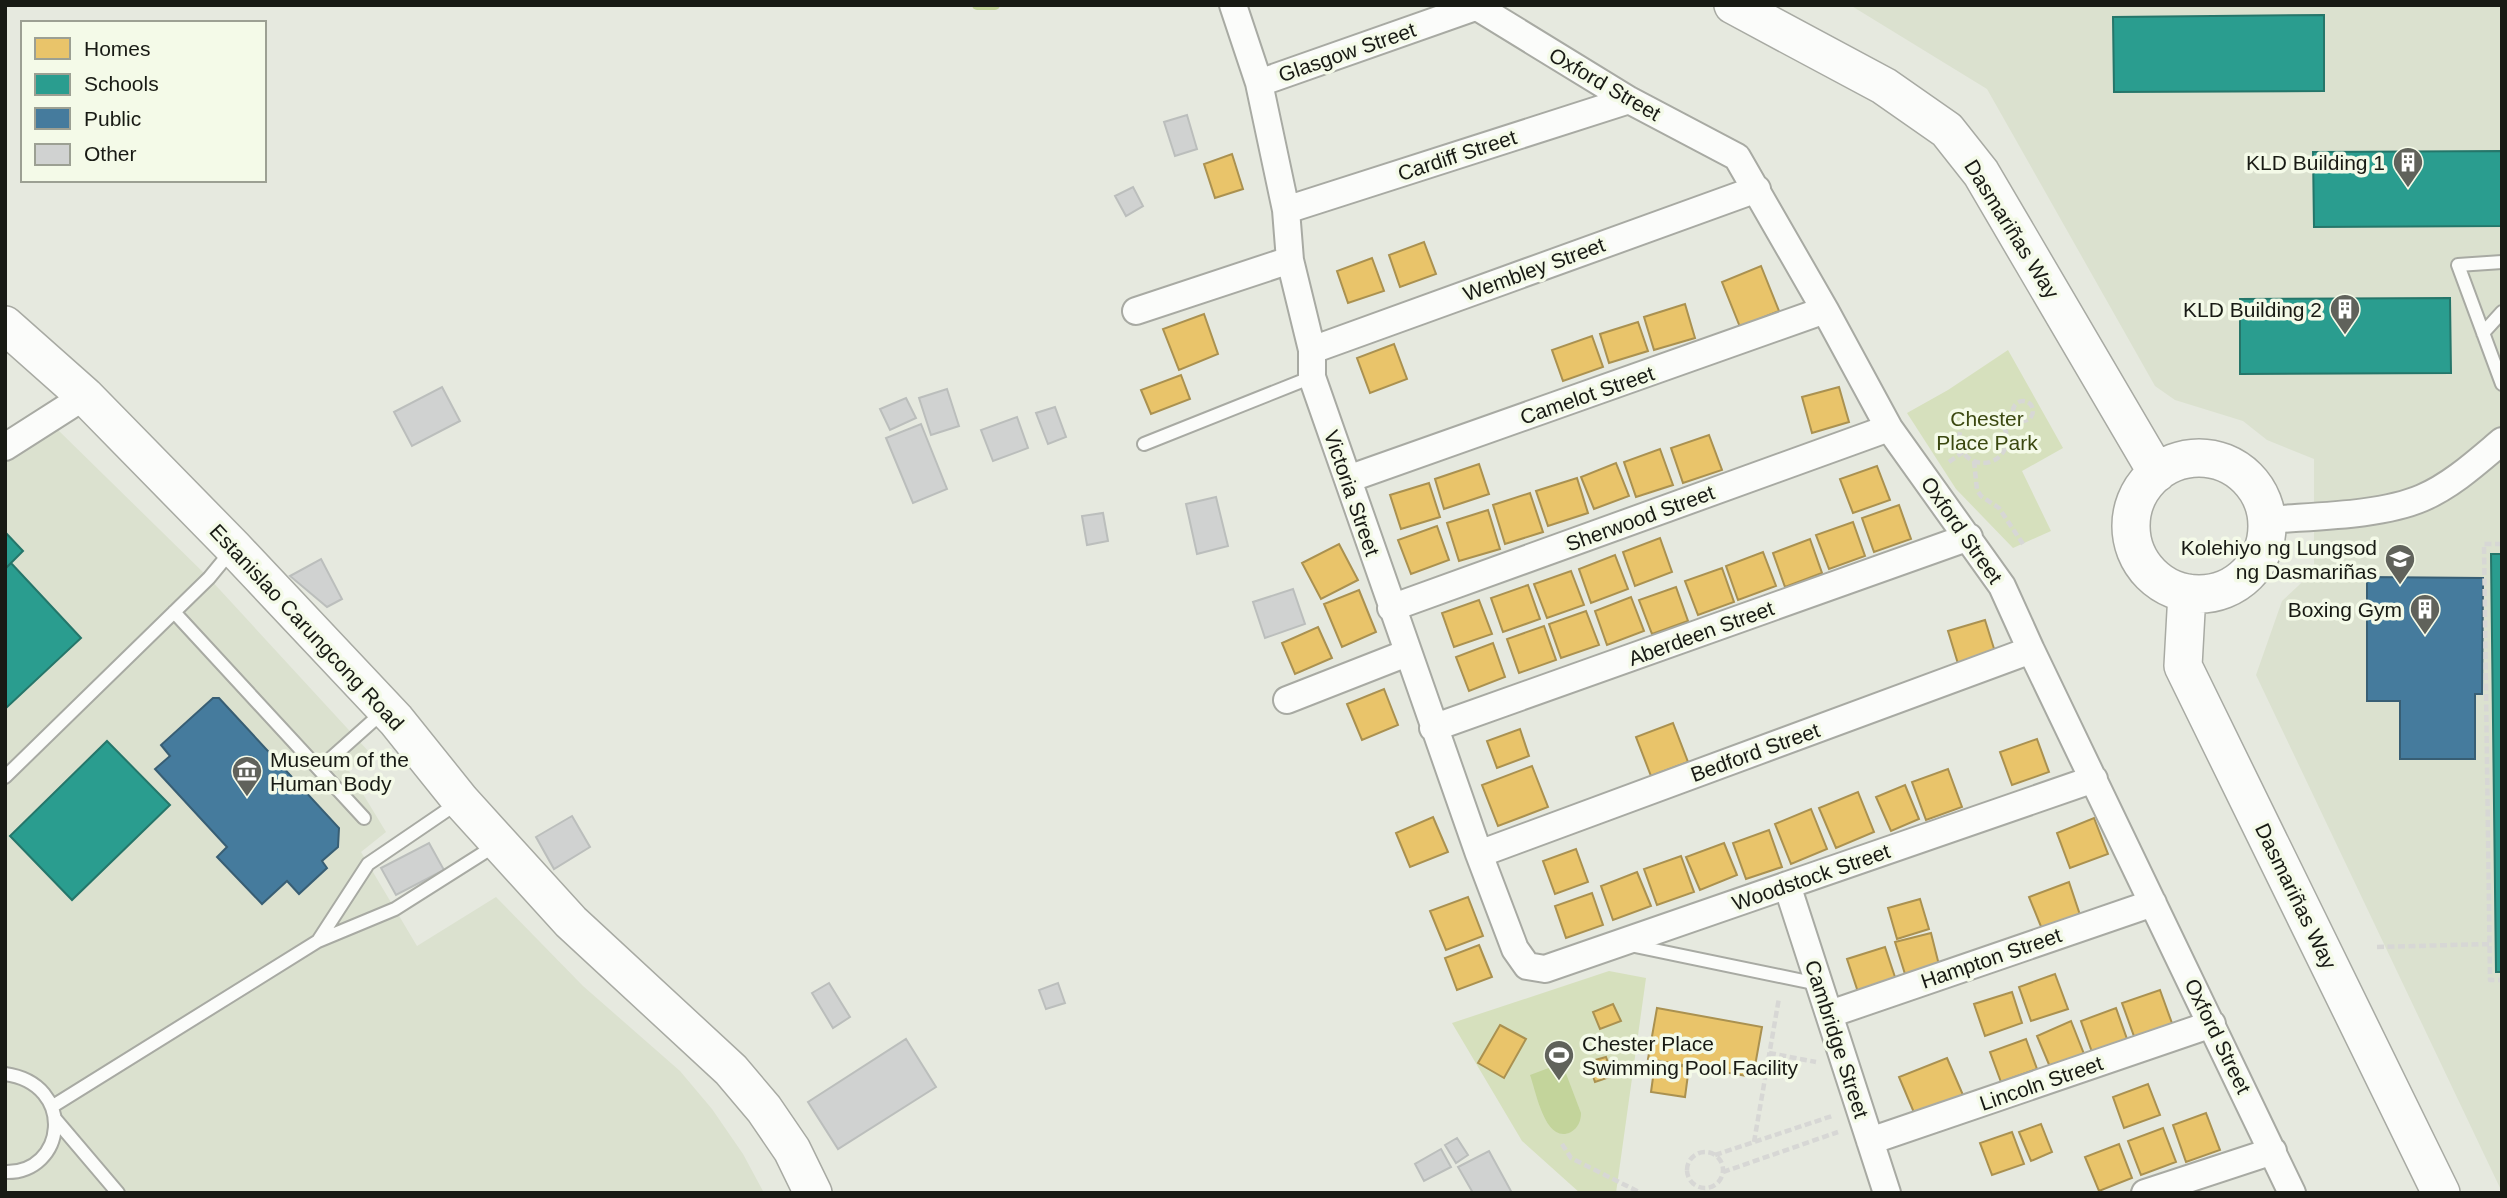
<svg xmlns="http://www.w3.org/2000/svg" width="2507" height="1198" font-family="Arial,sans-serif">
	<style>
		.built { fill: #dbe1cf }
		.green { fill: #d6e0bd }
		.water { fill: #c3d49b }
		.homes { fill: #e9c46a; stroke: #aa9150; stroke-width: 2 }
		.schools { fill: #2a9d8f; stroke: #25766a; stroke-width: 2 }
		.public { fill: #457b9d; stroke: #385e74; stroke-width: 2 }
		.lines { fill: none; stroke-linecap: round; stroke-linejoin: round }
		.stream { stroke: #c3d49b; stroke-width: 10 }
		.building { fill: #d0d2d1; stroke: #bbbebc; stroke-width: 2 }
		.lane-casing { stroke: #a8aaa3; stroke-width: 16 }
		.street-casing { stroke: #a8aaa3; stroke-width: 30 }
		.secondary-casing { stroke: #a8aaa3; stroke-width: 40 }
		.path { stroke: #d7d7d5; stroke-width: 4.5; stroke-dasharray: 7 3.5; stroke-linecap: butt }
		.lane { stroke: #fbfcfa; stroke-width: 12 }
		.street { stroke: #fbfcfa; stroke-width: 26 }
		.secondary { stroke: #fbfcfa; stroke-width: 37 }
		.labels { text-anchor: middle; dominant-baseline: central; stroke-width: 7; stroke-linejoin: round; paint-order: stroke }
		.street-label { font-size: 21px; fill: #181a14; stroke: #f4fae8 }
		.poi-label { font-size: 21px; fill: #181a14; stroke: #f4fae8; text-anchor: end }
		.park-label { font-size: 21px; fill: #3b4810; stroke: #f4fae8 }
	</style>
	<rect width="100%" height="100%" fill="#e6e9df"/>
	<path class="built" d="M1850 5H2502V1192L2256 675 2282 601 2314 571V459L2267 440 2243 421 2175 400 2155 386 1987 89Z
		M57 429 209 578 370 753 349 771 386 832 361 852 417 946 496 897 583 986 680 1071 712 1109 743 1154 764 1193H5V460Z"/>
	<path class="green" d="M2008 350 2063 448 2022 471 2051 531 2013 548 1956 489 1907 413 1948 390Z
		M1609 971 1646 978 1616 1193H1580L1522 1141 1452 1023Z"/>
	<path class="water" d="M1562 1063 1581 1113C1581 1121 1578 1128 1571 1132 1545 1145 1536 1091 1530 1075Z"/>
	<path class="homes" d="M1232 154 1243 189 1215 198 1204 164Z
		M1424 242 1436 274 1400 287 1389 255Z
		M1372 258 1384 291 1348 303 1337 271Z
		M1761 266 1779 311 1740 327 1722 282Z
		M1685 304 1695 338 1654 350 1644 317Z
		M1204 314 1218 354 1179 370 1163 329Z
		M1638 322 1648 351 1609 363 1600 334Z
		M1592 336 1603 367 1563 381 1552 350Z
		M1394 344 1407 379 1370 393 1357 358Z
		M1181 375 1190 399 1151 414 1141 390Z
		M1839 387 1849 422 1812 433 1802 397Z
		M1709 435 1722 470 1683 483 1671 448Z
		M1660 449 1673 485 1636 497 1624 462Z
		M1616 463 1629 496 1594 509 1581 477Z
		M1479 464 1489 494 1444 509 1435 479Z
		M1877 466 1890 500 1853 513 1840 479Z
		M1577 478 1588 513 1548 526 1536 491Z
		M1429 483 1440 517 1401 529 1390 495Z
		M1530 493 1543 532 1505 544 1493 505Z
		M1899 505 1911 539 1874 552 1862 518Z
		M1488 510 1500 549 1459 561 1447 523Z
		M1853 522 1865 556 1829 569 1816 535Z
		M1437 526 1449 560 1411 574 1398 540Z
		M1660 538 1672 572 1635 586 1623 552Z
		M1810 539 1822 573 1785 587 1773 553Z
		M1339 544 1358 580 1321 599 1302 563Z
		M1763 552 1776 586 1738 600 1726 566Z
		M1615 555 1628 589 1591 603 1579 569Z
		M1722 568 1734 602 1698 615 1685 581Z
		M1571 571 1584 605 1547 618 1534 584Z
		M1528 585 1540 619 1503 632 1491 598Z
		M1676 587 1688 621 1652 634 1639 600Z
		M1359 590 1376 632 1342 647 1324 604Z
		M1631 597 1644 631 1607 645 1595 611Z
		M1479 600 1492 634 1454 647 1442 613Z
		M1586 611 1599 645 1561 658 1549 624Z
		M1985 620 1996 655 1959 667 1948 631Z
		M1544 626 1556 660 1519 673 1507 639Z
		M1318 627 1332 658 1295 674 1282 643Z
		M1493 643 1505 677 1469 691 1456 657Z
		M1384 689 1398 725 1362 740 1347 704Z
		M1673 723 1688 762 1651 776 1636 737Z
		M1520 729 1529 756 1497 768 1487 741Z
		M2037 739 2049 772 2012 785 2000 752Z
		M1532 766 1548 807 1498 826 1482 785Z
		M1948 769 1962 807 1926 820 1912 782Z
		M1905 785 1919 819 1891 831 1876 797Z
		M1858 792 1874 832 1836 848 1819 808Z
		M1811 809 1827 849 1791 864 1775 824Z
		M1433 817 1448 852 1410 867 1396 833Z
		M2094 818 2108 854 2070 868 2057 833Z
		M1769 830 1782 867 1746 879 1733 843Z
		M1724 843 1737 875 1700 890 1686 857Z
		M1576 849 1588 882 1555 894 1543 861Z
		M1681 856 1694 892 1657 905 1644 869Z
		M1637 872 1651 906 1613 920 1601 886Z
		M2069 882 2080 915 2042 929 2029 897Z
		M1592 893 1603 925 1566 938 1555 906Z
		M1468 897 1483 936 1446 950 1430 911Z
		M1920 899 1929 929 1897 939 1888 908Z
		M1931 933 1939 965 1905 974 1895 942Z
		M1479 945 1492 977 1457 990 1445 958Z
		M1885 947 1896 980 1858 992 1847 959Z
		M2055 974 2068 1009 2031 1021 2019 987Z
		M2160 990 2173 1026 2135 1039 2122 1003Z
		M2012 992 2022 1023 1985 1036 1974 1004Z
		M1613 1004 1621 1021 1600 1029 1593 1012Z
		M1657 1008 1762 1027 1753 1077 1648 1059Z
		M2116 1008 2127 1039 2092 1052 2081 1021Z
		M2071 1021 2084 1054 2050 1067 2037 1036Z
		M1500 1025 1526 1039 1504 1078 1478 1063Z
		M2026 1039 2037 1069 2001 1082 1990 1052Z
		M1606 1057 1613 1076 1595 1082 1588 1062Z
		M1947 1058 1963 1095 1915 1115 1899 1077Z
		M1655 1063 1689 1067 1685 1097 1651 1092Z
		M2148 1084 2160 1115 2124 1128 2113 1097Z
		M2206 1113 2220 1150 2186 1162 2173 1125Z
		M2041 1124 2052 1152 2031 1161 2019 1132Z
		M2163 1128 2176 1162 2141 1175 2128 1141Z
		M2012 1132 2024 1164 1992 1175 1980 1143Z
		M2119 1144 2132 1178 2099 1191 2085 1157Z"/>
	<path class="schools" d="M2324 15V91L2114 92 2113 17Z
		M2502 151V226L2314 227 2313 152Z
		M2450 298 2451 373 2240 374V299Z
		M5 532 23 551 5 569Z
		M2491 554H2502V972H2496Z
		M11 563 81 638 5 709V569Z
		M107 741 170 805 72 900 10 836Z"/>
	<path class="public" d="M2367 577 2483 578 2482 694H2475V759H2400V701H2367Z
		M213 698H219L339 828 338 847 322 861 327 868 299 894 287 881 262 904 217 857 227 847 155 769 170 756 161 745Z"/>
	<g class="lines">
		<path class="stream" d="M977 5H995"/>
	</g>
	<path class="building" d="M1187 115 1197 149 1175 156 1164 122Z
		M1133 187 1143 206 1126 216 1115 196Z
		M442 387 460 421 412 446 394 412Z
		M947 389 959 426 931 435 919 398Z
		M906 398 916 418 890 430 880 409Z
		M1055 407 1066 437 1048 444 1036 413Z
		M1017 417 1028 448 993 461 981 430Z
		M921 424 947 489 913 503 886 438Z
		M1216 497 1228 546 1197 554 1186 504Z
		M1103 513 1108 541 1087 545 1082 516Z
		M321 559 342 599 327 607 290 576Z
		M1293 589 1305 624 1265 638 1253 602Z
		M572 816 590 847 554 869 536 837Z
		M429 843 444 870 396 895 381 868Z
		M829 983 850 1017 833 1028 812 993Z
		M1058 983 1065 1003 1046 1009 1039 990Z
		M906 1039 936 1087 838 1149 808 1102Z
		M1457 1138 1468 1155 1456 1163 1445 1145Z
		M1441 1149 1451 1167 1424 1181 1415 1164Z
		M1489 1151 1512 1193H1473L1458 1167Z"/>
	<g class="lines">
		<g class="lane-casing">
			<path id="lane" d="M2502 262 2458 265 2502 384
				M2483 333 2502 312
				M1144 444 1312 377
				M174 612 364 818
				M319 769 384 711
				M5 777 209 578 232 550
				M318 941 368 864 459 802
				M1630 945 1818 984
				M5 1074C77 1084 66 1174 5 1172
				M53 1106 318 941 395 909 496 845
				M56 1120 118 1193"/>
		</g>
		<g class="street-casing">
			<path id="street" d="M1233 5 1259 83 1286 210 1290 260 1312 350V377L1479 854 1515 949 1527 966 1545 969 2094 779
				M1474 5 1629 100 1737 157 1825 310 1889 428 2002 586 2031 650 2292 1193
				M1259 83 1475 7
				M1286 210 1629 100
				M1136 311 1290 260
				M1312 350 1757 189
				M5 447 85 396
				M1348 479 1825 310
				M2267 520C2314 516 2380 516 2422 498 2452 485 2477 462 2502 441
				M1391 608 1889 428
				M1287 700 1407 653
				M1433 728 1969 537
				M1479 854 2031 650
				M1787 885 1887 1193
				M1830 1014 2153 903
				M1870 1141 2212 1024
				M2145 1193 2273 1151"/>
		</g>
		<g class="secondary-casing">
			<path id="secondary" d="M1733 5 1884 86 1947 130 1981 173 2157 473
				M5 325 85 396 234 548 396 720 461 801 571 922 731 1070 764 1109 792 1150 813 1193
				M2131 526a68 68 0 1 1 136 0a68 68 0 1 1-136 0Z
				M2187 593 2183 666 2441 1193"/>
		</g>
		<path class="path" d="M2013 411a10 10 0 1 1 20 0a10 10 0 1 1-20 0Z
			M1959 439a24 24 0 1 1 48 0a24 24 0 1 1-48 0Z
			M2002 425 2015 417
			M1974 461 1977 490 1981 496 1999 508 2023 544
			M1949 462 1963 452
			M2502 544H2484L2490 980H2502
			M2377 947 2490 944
			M1769 1053 1816 1062
			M1754 1142 1779 998
			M1562 1144 1571 1158 1641 1193
			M1687 1170a18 18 0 1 1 36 0a18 18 0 1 1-36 0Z
			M1715 1155 1832 1116
			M1723 1172 1838 1132"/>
		<use href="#lane" class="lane"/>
		<use href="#street" class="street"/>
		<use href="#secondary" class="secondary"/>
	</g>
	<defs>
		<g id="building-pin" transform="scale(1.575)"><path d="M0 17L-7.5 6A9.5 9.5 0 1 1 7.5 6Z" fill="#60625b" stroke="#f4fae8"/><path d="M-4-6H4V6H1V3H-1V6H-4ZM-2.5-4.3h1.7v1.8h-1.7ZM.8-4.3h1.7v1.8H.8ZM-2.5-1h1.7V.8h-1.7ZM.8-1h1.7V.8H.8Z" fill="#fff"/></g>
		<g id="university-pin" transform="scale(1.575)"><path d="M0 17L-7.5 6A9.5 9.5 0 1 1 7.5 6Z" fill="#60625b" stroke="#f4fae8"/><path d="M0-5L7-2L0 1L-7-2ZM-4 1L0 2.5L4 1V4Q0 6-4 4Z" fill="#fff"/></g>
		<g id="museum-pin" transform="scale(1.575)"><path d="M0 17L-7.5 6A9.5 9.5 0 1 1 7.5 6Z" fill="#60625b" stroke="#f4fae8"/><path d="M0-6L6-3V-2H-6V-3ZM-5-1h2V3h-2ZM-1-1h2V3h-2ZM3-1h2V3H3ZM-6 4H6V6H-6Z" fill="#fff"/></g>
		<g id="stadium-pin" transform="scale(1.575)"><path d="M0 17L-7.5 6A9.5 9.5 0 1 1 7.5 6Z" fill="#60625b" stroke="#f4fae8"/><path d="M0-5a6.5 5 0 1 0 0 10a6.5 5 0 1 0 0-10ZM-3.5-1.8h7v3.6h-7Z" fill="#fff"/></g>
	</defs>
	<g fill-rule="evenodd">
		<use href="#building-pin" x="2408" y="162"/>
		<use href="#building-pin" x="2345" y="309"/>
		<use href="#university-pin" x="2400" y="559"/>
		<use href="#building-pin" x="2425" y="609"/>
		<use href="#museum-pin" x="247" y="771"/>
		<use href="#stadium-pin" x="1559" y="1055"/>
	</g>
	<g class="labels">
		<g class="street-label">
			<text transform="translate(1347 52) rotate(-19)">Glasgow Street</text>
			<text transform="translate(1605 84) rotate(30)">Oxford Street</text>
			<text transform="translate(1457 155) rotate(-18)">Cardiff Street</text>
			<text transform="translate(2012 229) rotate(58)">Dasmariñas Way</text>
			<text transform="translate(1534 269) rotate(-20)">Wembley Street</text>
			<text transform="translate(1587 395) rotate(-19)">Camelot Street</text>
			<text transform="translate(1352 493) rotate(71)">Victoria Street</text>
			<text transform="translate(1640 518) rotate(-20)">Sherwood Street</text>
			<text transform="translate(1962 530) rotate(55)">Oxford Street</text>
			<text transform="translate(307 627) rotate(47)">Estanislao Carungcong Road</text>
			<text transform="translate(1701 633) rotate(-20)">Aberdeen Street</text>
			<text transform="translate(1755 752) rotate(-20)">Bedford Street</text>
			<text transform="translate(1811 877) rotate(-19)">Woodstock Street</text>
			<text transform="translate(2296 896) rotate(64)">Dasmariñas Way</text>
			<text transform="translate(1991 958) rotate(-19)">Hampton Street</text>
			<text transform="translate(2218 1036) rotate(64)">Oxford Street</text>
			<text transform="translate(1837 1039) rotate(72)">Cambridge Street</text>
			<text transform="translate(2041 1083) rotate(-19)">Lincoln Street</text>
		</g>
		<g class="poi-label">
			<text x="2385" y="162">KLD Building 1</text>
			<text x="2322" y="309">KLD Building 2</text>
			<text x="2377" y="547">Kolehiyo ng Lungsod<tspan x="2377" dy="24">ng Dasmariñas</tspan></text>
			<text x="2402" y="609">Boxing Gym</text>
			<text x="270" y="759" text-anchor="start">Museum of the<tspan x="270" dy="24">Human Body</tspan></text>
			<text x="1582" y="1043" text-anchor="start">Chester Place<tspan x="1582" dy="24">Swimming Pool Facility</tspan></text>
		</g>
		<g class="park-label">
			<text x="1987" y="418">Chester<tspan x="1987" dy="24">Place Park</tspan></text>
		</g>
	</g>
	<rect width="2507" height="1198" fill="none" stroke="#181a14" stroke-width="14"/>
	<rect x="21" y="21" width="245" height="161" fill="#f4fae8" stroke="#9ca093" stroke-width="2"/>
	<rect x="35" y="38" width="35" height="21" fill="#e9c46a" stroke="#9ca093" stroke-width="2"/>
	<text x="84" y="56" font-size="21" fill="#181a14">Homes</text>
	<rect x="35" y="74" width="35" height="21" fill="#2a9d8f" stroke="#9ca093" stroke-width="2"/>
	<text x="84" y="91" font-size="21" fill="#181a14">Schools</text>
	<rect x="35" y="108" width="35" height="21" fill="#457b9d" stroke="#9ca093" stroke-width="2"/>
	<text x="84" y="126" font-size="21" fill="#181a14">Public</text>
	<rect x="35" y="144" width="35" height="21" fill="#d0d2d1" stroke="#9ca093" stroke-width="2"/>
	<text x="84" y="161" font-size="21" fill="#181a14">Other</text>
</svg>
